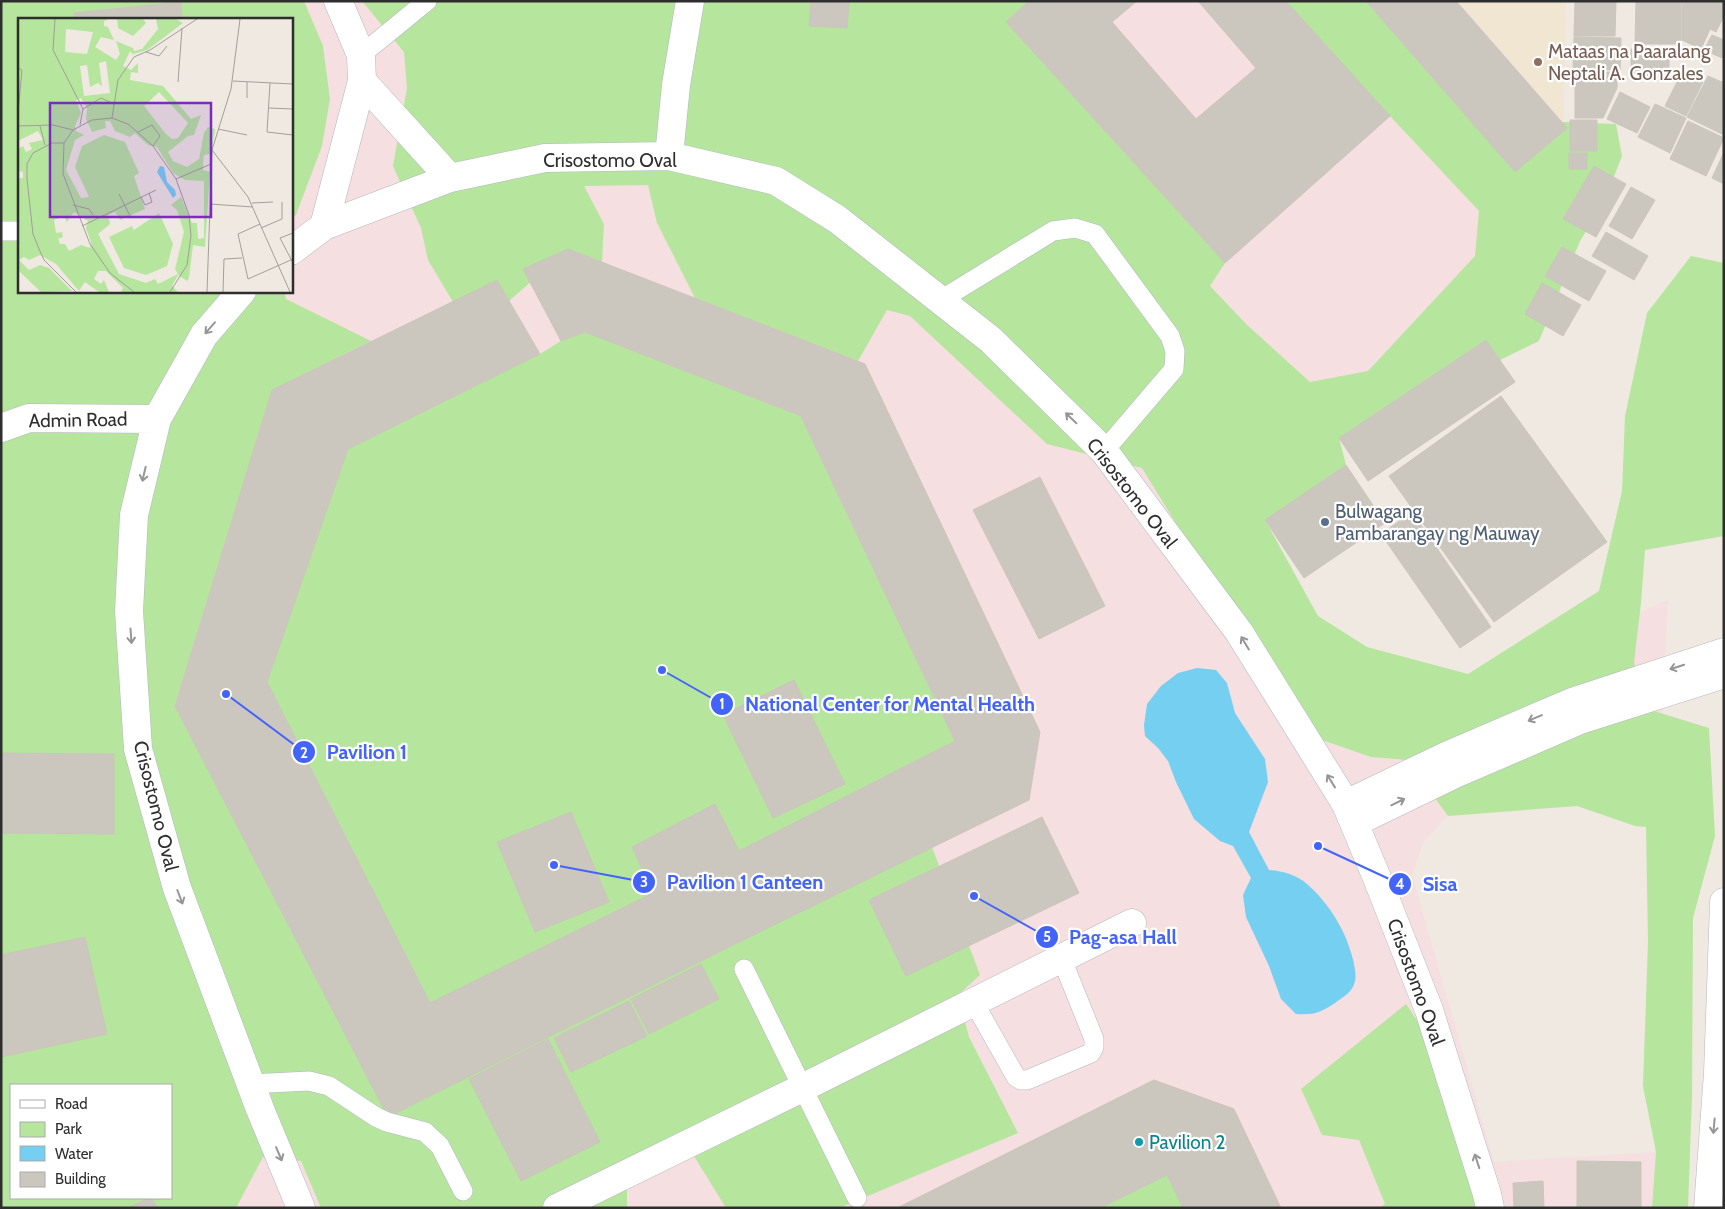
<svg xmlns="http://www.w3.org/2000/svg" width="1725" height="1209" font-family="Cabin,sans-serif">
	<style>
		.education { fill: #f0e6d1 }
		.medical { fill: #f5dfe0; fill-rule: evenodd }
		.green { fill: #b6e59e }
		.water { fill: #75cff0 }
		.building { fill: #cbc7bf; stroke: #cbc5ba }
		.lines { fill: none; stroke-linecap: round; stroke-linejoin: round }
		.lane-casing { stroke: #b4b7c1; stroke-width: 20 }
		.street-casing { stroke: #b4b7c1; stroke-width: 29 }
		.secondary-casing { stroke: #b4b7c1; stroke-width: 29 }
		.lane { stroke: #fff; stroke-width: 19 }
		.street { stroke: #fff; stroke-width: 28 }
		.secondary { stroke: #fff; stroke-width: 28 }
		.oneway { stroke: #969696 }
		.education-dot { fill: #8d6e63; stroke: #fff; stroke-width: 2 }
		.service-dot { fill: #5c6f8a; stroke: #fff; stroke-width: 2 }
		.culture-dot { fill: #0f9aa8; stroke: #fff; stroke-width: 2 }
		.labels { text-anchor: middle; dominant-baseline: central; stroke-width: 4.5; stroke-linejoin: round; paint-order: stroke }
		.education-label { font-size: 19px; fill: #785e54; stroke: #fff; text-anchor: start }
		.street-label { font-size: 19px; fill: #2e2e2e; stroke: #fff }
		.service-label { font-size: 19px; fill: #4e5e75; stroke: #fff; text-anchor: start }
		.culture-label { font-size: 19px; fill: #0d838f; stroke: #fff; text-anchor: start }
		.inset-road { fill: none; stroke: #a29e99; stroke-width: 1 }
		.view { fill: #7b2cbf; fill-opacity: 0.15; stroke: #7b2cbf; stroke-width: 2.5 }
		.inset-edge { fill: none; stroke: #2e2e2e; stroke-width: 2.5 }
		.leader { fill: none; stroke: #4264fb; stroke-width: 2 }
		.callout-dot { fill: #4264fb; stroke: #fff; stroke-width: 2 }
		.mark-label { font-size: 15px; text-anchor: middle; font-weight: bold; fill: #fff }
		.callout-label { font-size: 20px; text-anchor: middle; font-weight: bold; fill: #4264fb; stroke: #fff; stroke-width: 4.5; stroke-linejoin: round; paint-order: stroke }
	</style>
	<rect width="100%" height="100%" fill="#efe9e1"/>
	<path class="education" d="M1458 1H1566L1563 122Z"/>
	<path class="medical" d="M1 1H1458L1563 122 1562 243 1236 524 1364 740 1668 600 1658 800 1586 786 1448 816 1423 843 1412 875 1494 1162 1656 1152 1652 1208H1ZM19 19H291V291H19ZM11 1085H171V1198H11Z"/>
	<path class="green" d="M1 1H304L323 46 330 99 322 146 296 215 291 219V19H19V291H284L286 299 371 341 272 390 175 705 333 1010 430 1003 267 682 348 449 540 354 561 341 585 332 801 416 955 741 897 771 932 847 980 975 958 995 969 1037 1018 1133 839 1208H726L694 1156 627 1188V1208H321L301 1161 263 1157 236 1208H157L152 1198H171V1085H11V1198H149L127 1208H1Z
		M362 1H1029L1006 22 1225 263 1210 286 1247 325 1310 382 1368 371 1475 256 1479 211 1390 116 1286 1H1366L1515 172 1563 122 1616 124 1622 156 1604 202 1580 241 1539 341 1500 360 1486 340 1339 438 1346 465 1265 520 1318 616 1367 647 1468 674 1599 591 1622 491 1625 416 1647 313 1691 256 1724 263V536L1645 550 1641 603 1634 662 1641 707 1709 728 1715 836 1693 918 1692 1096 1688 1208H1652L1656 1152 1643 1086 1648 942 1646 827 1635 826 1577 806 1448 816 1407 760 1371 757 1322 740 1196 556 1142 468 1047 444 910 316 887 310 858 361 695 298 657 223 648 185 584 186 604 224 602 262 568 249 509 301 497 280 453 302 428 260 421 228 393 166 407 88 404 52Z
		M1406 1004 1425 1032 1501 1191 1504 1208H1379L1385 1204 1359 1140 1322 1135 1301 1089Z
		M1167 1175 1183 1208H1100Z"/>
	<path class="water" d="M1197 668 1216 670 1227 683 1235 713 1265 759 1268 782 1249 832 1269 870C1282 871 1297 875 1307 884 1320 895 1333 912 1340 926 1347 938 1358 968 1355 981 1353 992 1343 997 1335 1003 1320 1013 1314 1015 1296 1014L1281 999 1269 966 1246 917 1243 895 1251 878 1233 846 1220 841 1194 819 1176 782 1168 761 1158 748 1145 736 1144 725 1147 704 1161 686 1178 673Z"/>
	<path class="building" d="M811 1H849L847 28 809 26Z
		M1029 1H1137L1112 22 1196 119 1256 68 1198 1H1286L1390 116 1225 263 1006 22Z
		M1366 1H1456L1567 128 1515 172Z
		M1575 1H1616L1615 36H1574Z
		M1636 1H1681V44H1635Z
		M1682 1 1724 2V16L1716 32 1710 29 1701 49 1682 40Z
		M181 2 182 19H75L74 13Z
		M1712 35 1724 40 1722 58 1704 50Z
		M1574 37 1621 38 1620 70 1573 69Z
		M1631 49 1669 50V81L1631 80Z
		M1575 72H1617V88L1603 118H1575Z
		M1682 72 1703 82 1686 116 1665 106Z
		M1708 76 1724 83V135L1687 117Z
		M1620 92 1650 107 1637 133 1607 119Z
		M1655 104 1686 118 1670 153 1638 137Z
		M1570 120H1597V151H1570Z
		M1688 121 1724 138 1706 176 1670 159Z
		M1724 152V184L1712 178Z
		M1569 153H1587V169H1569Z
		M1594 166 1626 184 1596 237 1563 219Z
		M1631 187 1655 200 1632 239 1609 226Z
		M1606 232 1648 256 1634 280 1592 256Z
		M1562 247 1606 271 1589 301 1545 276Z
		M568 249 865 364 1040 732 1029 800 729 947 388 1117 175 706 272 390 497 280 540 354 348 449 267 682 430 1003 653 893 632 847 715 804 739 851 955 741 801 416 585 332 561 341 523 269Z
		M1542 283 1581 305 1563 336 1525 314Z
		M1486 340 1515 382 1368 481 1339 438Z
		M1501 396 1607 542 1494 622 1389 476Z
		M1346 465 1385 523 1304 578 1265 520Z
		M1040 477 1105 606 1039 639 973 510Z
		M1412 512 1491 627 1460 648 1381 534Z
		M794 680 845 784 773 818 723 715Z
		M1 753 114 754V834L1 833Z
		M571 812 609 902 535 932 497 842Z
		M1042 817 1079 893 906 976 869 900Z
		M85 937 107 1034 1 1057V955Z
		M701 964 719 999 649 1034 631 999Z
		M629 1001 647 1036 571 1072 554 1038Z
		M548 1039 600 1142 521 1181 469 1079Z
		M1154 1080 1234 1109 1281 1208H1183L1167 1175 1100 1208H897Z
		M1577 1161 1641 1162V1208H1577Z
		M1543 1181 1544 1208H1514L1513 1183Z
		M149 1198H152L157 1208H127Z"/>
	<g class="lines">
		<g class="lane-casing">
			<path id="lane" d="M361 55 427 1
				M1 231H19
				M939 301 1053 231 1075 228 1095 234 1170 336 1175 351 1174 369 1104 451
				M744 969 857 1198
				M973 1001 1016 1077 1021 1080H1027L1091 1053 1094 1047V1039L1061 957
				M250 1084 309 1081 329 1086 376 1117 387 1122 425 1132 440 1146 463 1191"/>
		</g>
		<g class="street-casing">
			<path id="street" d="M362 81 450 178
				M669 156 676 85 690 1
				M324 226 362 81 361 55 338 1
				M291 251 324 226 450 178 545 158 669 156 776 181 837 219 991 340 1104 451 1239 632 1346 804 1377 878 1429 1010 1487 1194 1490 1208
				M242 291 204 335 157 419 134 515 129 611 138 749 177 888 260 1109 301 1208
				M1 428 29 418 157 419
				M1346 804 1446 756 1572 702 1724 652
				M1354 823 1455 774 1580 720 1724 674
				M557 1208 802 1088 1132 923"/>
		</g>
		<g class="secondary-casing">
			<path id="secondary" d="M1708 1208 1718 1073 1724 902"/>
		</g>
		<use href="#lane" class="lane"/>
		<use href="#street" class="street"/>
		<use href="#secondary" class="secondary"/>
	</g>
	<defs><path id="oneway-shaft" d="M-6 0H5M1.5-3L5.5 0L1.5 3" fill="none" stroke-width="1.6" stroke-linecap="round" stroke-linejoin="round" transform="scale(1.25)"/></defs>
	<g class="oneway">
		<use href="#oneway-shaft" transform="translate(210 328) rotate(131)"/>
		<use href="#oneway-shaft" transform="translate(1071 418) rotate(-136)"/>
		<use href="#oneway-shaft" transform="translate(144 474) rotate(103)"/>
		<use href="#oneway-shaft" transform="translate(131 636) rotate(86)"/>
		<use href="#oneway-shaft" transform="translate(1245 643) rotate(-121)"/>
		<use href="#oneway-shaft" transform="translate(1677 667) rotate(162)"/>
		<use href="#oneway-shaft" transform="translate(1535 718) rotate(157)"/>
		<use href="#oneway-shaft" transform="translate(1331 781) rotate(-122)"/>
		<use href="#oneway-shaft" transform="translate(1398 802) rotate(-26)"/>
		<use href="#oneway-shaft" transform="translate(180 897) rotate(69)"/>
		<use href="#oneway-shaft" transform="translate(1714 1126) rotate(95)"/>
		<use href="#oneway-shaft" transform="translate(279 1154) rotate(67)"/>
		<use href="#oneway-shaft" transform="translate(1477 1161) rotate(-108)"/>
	</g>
	<circle class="education-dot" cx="1538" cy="62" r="5"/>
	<circle class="service-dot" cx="1325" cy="522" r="5"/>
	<circle class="culture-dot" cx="1139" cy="1142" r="5"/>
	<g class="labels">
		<g class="education-label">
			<text x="1548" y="51">Mataas na Paaralang<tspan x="1548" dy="22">Neptali A. Gonzales</tspan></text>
		</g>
		<g class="street-label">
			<text x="610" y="160">Crisostomo Oval</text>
			<text transform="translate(78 420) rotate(-1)">Admin Road</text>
			<text transform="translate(1132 493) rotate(52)">Crisostomo Oval</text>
			<text transform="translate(156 806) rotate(76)">Crisostomo Oval</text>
			<text transform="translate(1416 982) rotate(70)">Crisostomo Oval</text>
		</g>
		<g class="service-label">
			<text x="1335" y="511">Bulwagang<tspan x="1335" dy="22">Pambarangay ng Mauway</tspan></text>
		</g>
		<g class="culture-label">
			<text x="1149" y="1142">Pavilion 2</text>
		</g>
	</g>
	<g transform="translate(18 18)">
		<rect width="275" height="275" fill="#efe9e1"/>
		<path d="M0 1H91L86 3V8L90 9 96 22 83 19 77 29 98 42 102 36 98 23 115 30 116 33 124 31 140 11 138 1H158L165 5 129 32 115 36 112 33 105 48 113 52 120 45V55L113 54 112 62 145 68 173 101 183 97 176 117 170 118 150 134 155 143 169 149 181 141 186 115 190 109 197 111 193 136 186 137 185 147V152L192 154 187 229 175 227 171 260 169 263 160 257 154 268 160 274H103L105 270 88 253H80L76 261 83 266 86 262 91 274H81L67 264 61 273 38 246 22 237 11 242 6 239 1 242 11 252 22 247 31 250 54 273 23 274 0 252V160H5V154L0 153V131L5 128 8 134 14 131 11 125 25 122 20 113 0 123ZM48 11 75 14 69 36 47 34ZM88 43 92 75 66 78 62 48 69 47 72 69 80 65 84 68 81 45ZM141 74 170 105 160 120 154 121 148 116 126 88ZM63 80 69 90 68 101 74 114 88 110 87 103H92L97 113 112 119 117 115 130 127 139 129 155 155 167 162 186 163V220L180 221 179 205H174L163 179 153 187 159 192 166 214 157 251 160 256 140 266 137 261 128 265 101 256 80 216 92 206 90 197 97 194 102 202 127 191 116 158 121 155 107 124 86 117 64 128 57 149 71 179 63 180 48 152 57 122 66 117 58 113 57 108 63 95 58 82ZM56 194 70 203 68 210 73 224 72 230 63 227 51 233 47 226H42L40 221 45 219 44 214 38 215 36 202 46 198 49 204ZM99 1H125L128 5 115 18 100 10ZM141 195 155 226 149 248 128 257 106 250 91 219 114 208 116 212Z" fill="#b6e59e" fill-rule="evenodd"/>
		<path d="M142 148 146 149 149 164 157 172 158 177 155 180 139 154Z" fill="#75cff0"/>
		<path class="inset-road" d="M37 1 35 32 65 91 62 107M128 34 141 38 149 28M0 50 4 52 0 94M215 63 275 66M160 64 164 10M252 65 249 114 275 117M229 80V64M251 90 275 91M65 91 83 80 96 86M94 100 100 62 116 39 132 32 179 1M0 108 35 107 55 112M22 108 27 127M200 111 229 117M120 114 134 107 142 118 135 128M46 125H34L15 135 9 146V161L15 216 21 231 26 242 58 274M194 132 230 179 272 274M158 161 193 146M101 176 112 198M123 179 127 187 134 184 131 175M234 185 255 184M192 186 235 189M55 187 71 191 75 197M242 206 220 216 230 261 275 241M64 208 138 172M243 210 264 201V184M275 215 262 220 275 245M116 274 92 255 72 226 45 156 46 125 55 112 74 102 94 100 110 106 135 128 158 161 171 197 173 218 169 247 152 274M189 274 194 132 213 71 222 1M205 274 206 241 224 240"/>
		<path class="view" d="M32 85H193V199H32Z"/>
		<rect width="275" height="275" class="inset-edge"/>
	</g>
	<path class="leader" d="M662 670L722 704M226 694L304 752M554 865L644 882M1318 846L1400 884M974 896L1047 937"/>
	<g class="callout-dot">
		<circle cx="662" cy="670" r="5"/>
		<circle cx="226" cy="694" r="5"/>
		<circle cx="554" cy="865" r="5"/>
		<circle cx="1318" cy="846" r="5"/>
		<circle cx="974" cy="896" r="5"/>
		<circle cx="722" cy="704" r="12"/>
		<circle cx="304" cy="752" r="12"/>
		<circle cx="644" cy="882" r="12"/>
		<circle cx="1400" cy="884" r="12"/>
		<circle cx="1047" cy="937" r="12"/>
	</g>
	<g class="mark-label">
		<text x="722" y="709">1</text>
		<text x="304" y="758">2</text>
		<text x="644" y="887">3</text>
		<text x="1400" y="889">4</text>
		<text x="1047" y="942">5</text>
	</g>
	<g class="callout-label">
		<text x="890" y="711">National Center for Mental Health</text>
		<text x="367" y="759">Pavilion 1</text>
		<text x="745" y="889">Pavilion 1 Canteen</text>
		<text x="1440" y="891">Sisa</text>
		<text x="1123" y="944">Pag-asa Hall</text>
	</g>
	<rect width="1725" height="1209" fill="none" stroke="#2e2e2e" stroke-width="5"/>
	<rect x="10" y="1084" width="162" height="115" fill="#ffffff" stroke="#ababab"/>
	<rect x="20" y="1100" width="25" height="8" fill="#ffffff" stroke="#ababab"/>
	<text x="55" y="1109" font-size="15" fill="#2e2e2e">Road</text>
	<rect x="20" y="1122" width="25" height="15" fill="#b6e59e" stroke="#ababab"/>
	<text x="55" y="1134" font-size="15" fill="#2e2e2e">Park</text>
	<rect x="20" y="1146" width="25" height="15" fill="#75cff0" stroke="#ababab"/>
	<text x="55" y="1159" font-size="15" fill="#2e2e2e">Water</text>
	<rect x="20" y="1172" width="25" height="15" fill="#cbc7bf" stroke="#ababab"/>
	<text x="55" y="1184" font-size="15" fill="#2e2e2e">Building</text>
</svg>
